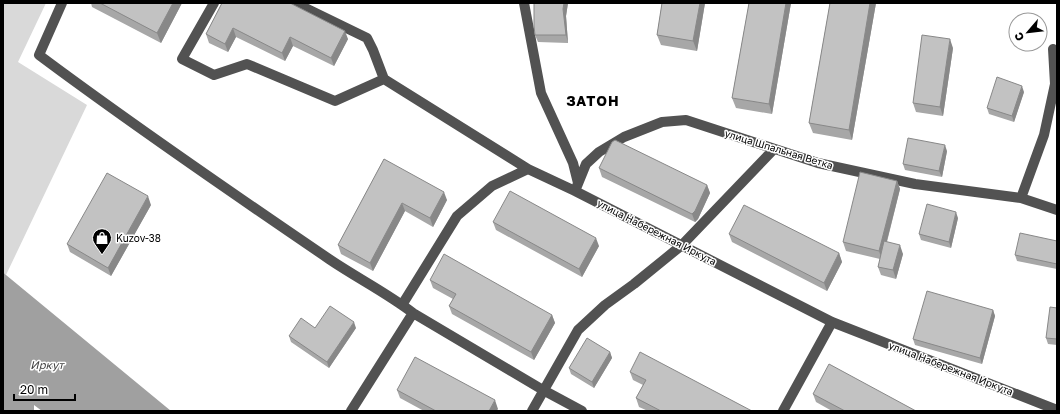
<svg xmlns="http://www.w3.org/2000/svg" width="1060" height="414" font-family="'Golos Text',sans-serif">
	<style>
		.green { fill: #d9d9d9 }
		.water { fill: #a0a0a0 }
		.lines { fill: none; stroke-linecap: round; stroke-linejoin: round }
		.minor { stroke: #525252; stroke-width: 10 }
		.wall { fill: #a7a7a7 }
		.shaded-wall { fill: #888 }
		.building { fill: #c2c2c2; stroke: #888 }
		.labels { text-anchor: middle; dominant-baseline: central; stroke-width: 3; stroke-linejoin: round; paint-order: stroke }
		.street-label { font-size: 10px; fill: #000; stroke: #fff }
		.poi-label { font-size: 10px; fill: #000; stroke: #fff; text-anchor: start }
		.water-label { font-size: 11px; font-style: italic; fill: #414141; stroke: #fff }
		.district-label { font-size: 14px; font-weight: bold; letter-spacing: 1px; fill: #000; stroke: #fff }
	</style>
	<rect width="100%" height="100%" fill="#fff"/>
	<path class="green" d="M3 3H46L18 62 87 105 6 275 3 272Z"/>
	<path class="water" d="M3 272 6 275 171 411H42L34 405V411H3Z"/>
	<g class="lines">
		<path class="minor" d="M62 3 39 55C134 126 232 193 329 259 357 278 387 293 413 313L543 390 582 411
			M214 3 182 59 214 75 247 64 335 101 384 79
			M295 3 367 38 373 50 384 79 528 169 575 191 832 322 1057 410
			M524 3 541 93 573 163 578 183
			M575 191 586 164 599 152 624 137 662 122 686 120 818 163 915 184 1021 198 1057 210
			M1021 198 1044 135 1055 84 1053 49
			M402 305 457 216 492 186 528 169
			M351 411 413 313
			M532 411 578 330 605 305 634 284 682 245 774 149
			M783 411 832 322"/>
	</g>
	<path class="wall" d="M91 3H182L161 43 92 7Z
		M222 3 348 39 334 66 293 46 285 61 236 37 228 52 209 43 206 34Z
		M534 3H568L566 16 568 43 538 42 535 35Z
		M662 3H705L697 51 661 45 657 35Z
		M749 3H791L772 114 736 108 732 98Z
		M830 3H876L852 140 813 133 809 123Z
		M953 48 943 116 916 112 913 103Z
		M1024 92 1014 122 989 114 987 108Z
		M947 151 942 177 905 170 903 164Z
		M384 159 447 200 433 227 405 211 373 271 341 254 338 245Z
		M599 168 707 185 710 193 698 219 695 222 602 177Z
		M897 181 900 189 887 242 903 254 896 279 881 275 878 267 880 259 846 251 843 242Z
		M151 205 111 276 70 252 67 244Z
		M958 218 951 248 921 240 919 234Z
		M493 222 599 246 582 277 496 230Z
		M729 234 839 253 842 262 827 291 732 242Z
		M1057 241V269L1017 261 1015 255Z
		M430 280 552 315 555 323 534 360 452 314 449 306 453 299 433 288Z
		M1057 308V345L1048 344 1046 338Z
		M993 310 995 316 982 364 915 345 913 339Z
		M356 328 329 368 291 342 289 336Z
		M610 352 612 358 594 388 571 374 569 368Z
		M630 372 752 411H648L639 407 636 398 643 385 633 380Z
		M397 390 498 409 496 411H424L400 398Z
		M813 394 916 411H832L816 402Z"/>
	<path class="shaded-wall" d="M173 3H182L161 43 157 33Z
		M564 3H568L566 16 568 43 566 35 563 9Z
		M700 3H705L697 51 693 41Z
		M786 3H791L772 114 769 104Z
		M870 3H876L852 140 849 130Z
		M233 28 236 37 228 52 225 44Z
		M345 31 348 39 334 66 331 58Z
		M290 37 293 46 285 61 282 53Z
		M950 39 953 48 943 116 940 107Z
		M1022 86 1024 92 1014 122 1012 116Z
		M945 145 947 151 942 177 939 171Z
		M897 181 900 189 882 260 879 251Z
		M707 185 710 193 698 219 695 222 692 214Z
		M444 192 447 200 433 227 430 218Z
		M148 196 151 205 111 276 108 268Z
		M402 203 405 211 373 271 370 263Z
		M956 212 958 218 951 248 949 242Z
		M596 238 599 246 582 277 579 269Z
		M900 245 903 254 896 279 893 270Z
		M839 253 842 262 827 291 824 283Z
		M993 310 995 316 982 364 980 358Z
		M552 315 555 323 534 360 531 352Z
		M354 322 356 328 329 368 327 362Z
		M610 352 612 358 594 388 592 382Z
		M495 400 498 409 496 411H489Z"/>
	<path class="building" d="M100 3H173L157 33Z
		M222 3H290L345 31 331 58 290 37 282 53 233 28 225 44 206 34Z
		M534 3H564L563 9 566 35H535L534 26Z
		M662 3H700L693 41 657 35Z
		M749 3H786L769 104 732 98Z
		M830 3H870L849 130 809 123Z
		M922 35 950 39 940 107 913 103Z
		M997 77 1022 86 1012 116 987 108Z
		M908 138 945 145 939 171 903 164Z
		M615 140 707 185 695 211 692 214 599 168 612 142Z
		M384 159 444 192 430 218 402 203 370 263 338 245Z
		M860 172 897 181 879 251 843 242Z
		M107 173 148 196 108 268 67 244Z
		M510 191 596 238 579 269 493 222Z
		M927 204 956 212 949 242 919 234Z
		M744 205 839 253 824 283 729 234Z
		M1020 233 1057 241V264L1015 255Z
		M884 241 900 245 893 270 878 267Z
		M444 254 552 315 531 352 449 306 456 294 430 280Z
		M927 291 993 310 980 358 913 339Z
		M330 306 354 322 327 362 289 336 301 318 315 328Z
		M1050 307 1057 308V339L1046 338Z
		M587 338 610 352 592 382 569 368Z
		M640 352 752 411H661L636 398 646 380 630 372Z
		M415 357 495 400 489 411H436L397 390Z
		M829 364 916 411H845L813 394Z"/>
	<defs>
		<g id="shop-pin" transform="scale(1)"><path d="M0 17L-7.5 6A9.5 9.5 0 1 1 7.5 6Z" fill="#000" stroke="#fff"/><path d="M-5-2.5h2.3a2.7 3.5 0 0 1 5.4 0H5L5.5 6h-11ZM-1.5-2.5h3a1.5 2.3 0 0 0-3 0Z" fill="#fff"/></g>
	</defs>
	<g fill-rule="evenodd">
		<use href="#shop-pin" x="102" y="238"/>
	</g>
	<g class="labels">
		<g class="street-label">
			<text transform="translate(779 149) rotate(17)">улица Шпальная Ветка</text>
			<text transform="translate(657 232) rotate(27)">улица Набережная Иркута</text>
			<text transform="translate(951 368) rotate(21)">улица Набережная Иркута</text>
		</g>
		<g class="poi-label">
			<text x="116" y="238">Kuzov-38</text>
		</g>
		<g class="water-label">
			<text x="47" y="364">Иркут</text>
		</g>
		<g class="district-label">
			<text x="593" y="100">ЗАТОН</text>
		</g>
	</g>
	<rect width="1060" height="414" fill="none" stroke="#000000" stroke-width="8"/>
	<g transform="translate(1028 32) rotate(242)"><circle r="19" fill="#ffffff" stroke="#999999"/>
	<path d="M0-3L7 15L0 10L-7 15Z" fill="#000000"/>
	<text y="-6" font-size="11" font-weight="bold" text-anchor="middle" fill="#000000">С</text>
	</g>
	<path d="M14 394v6h61v-6" fill="none" stroke="#000000" stroke-width="2"/>
	<text x="20" y="394" font-size="12" fill="#000000" stroke="#ffffff" stroke-width="3" paint-order="stroke">20 m</text>
</svg>
